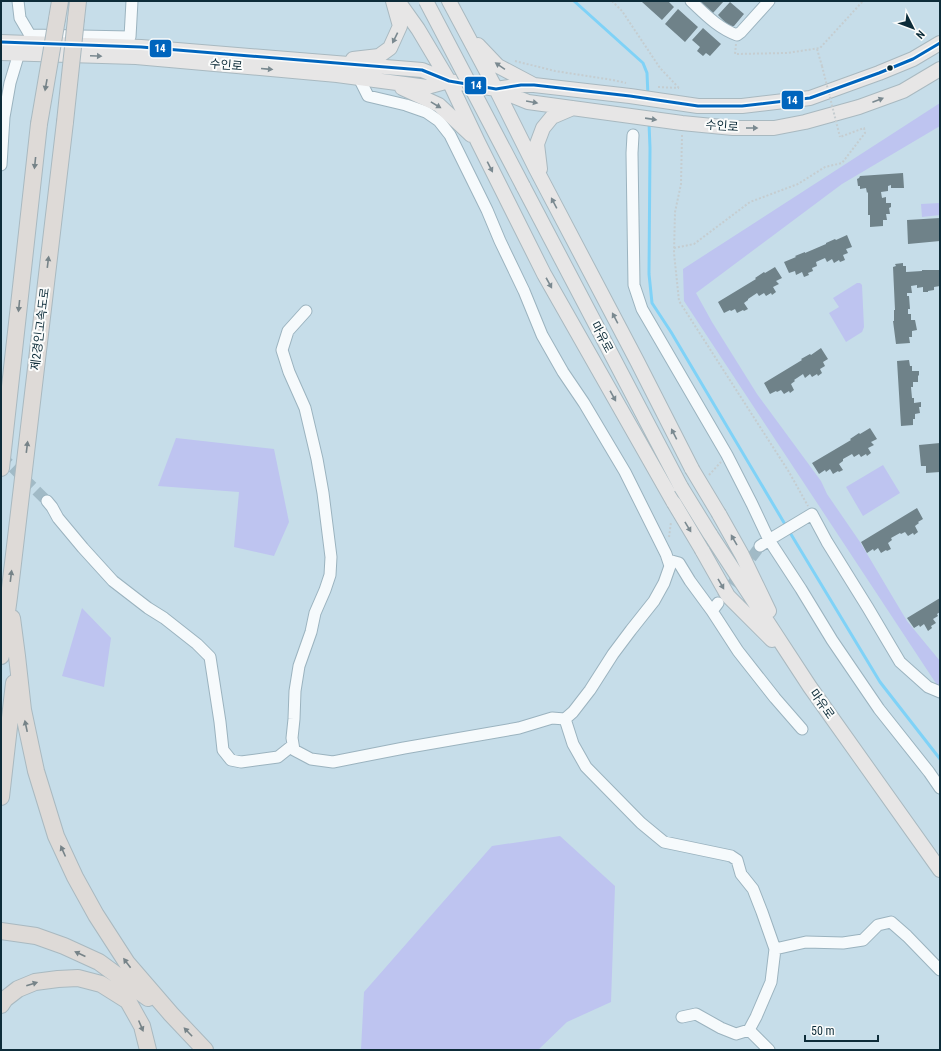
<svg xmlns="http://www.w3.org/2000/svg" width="941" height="1051" font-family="'Roboto Condensed','Noto Sans KR',sans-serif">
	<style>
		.green { fill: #bec4f0 }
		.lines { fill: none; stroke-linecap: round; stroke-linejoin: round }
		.stream { stroke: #7fd2f7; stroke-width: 3 }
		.building { fill: #6f8289 }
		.minor-tunnel { stroke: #a1bac6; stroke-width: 11; stroke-dasharray: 11 5.5; stroke-linecap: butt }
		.minor-casing { stroke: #9bb3bf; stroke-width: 13 }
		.major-casing { stroke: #a9b9c0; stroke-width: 16 }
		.highway-casing { stroke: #a9b9c0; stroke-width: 18 }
		.path { stroke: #c5cdd0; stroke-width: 2; stroke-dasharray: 2 2; stroke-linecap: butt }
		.minor { stroke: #f6fafc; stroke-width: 11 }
		.major { stroke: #e7e6e6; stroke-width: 14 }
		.highway { stroke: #dedad7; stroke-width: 16 }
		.major-bridge-casing { stroke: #a9b9c0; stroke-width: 16; stroke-linecap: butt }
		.highway-bridge-casing { stroke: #a9b9c0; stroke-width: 18; stroke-linecap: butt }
		.path-bridge { stroke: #c5cdd0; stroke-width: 2; stroke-dasharray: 2 2; stroke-linecap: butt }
		.major-bridge { stroke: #e7e6e6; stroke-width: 14 }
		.highway-bridge { stroke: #dedad7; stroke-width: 16 }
		.bus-1-casing { stroke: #fbfcfb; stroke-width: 6 }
		.bus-1 { stroke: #0065bd; stroke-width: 3 }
		.oneway { fill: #7a8990 }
		.oneway2 { fill: #768388 }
		.bus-dot { fill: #0d2c39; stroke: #fbfcfb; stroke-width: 1.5 }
		.labels { text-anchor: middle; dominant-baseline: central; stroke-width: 4; stroke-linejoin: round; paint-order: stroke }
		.street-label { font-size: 12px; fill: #0d2c39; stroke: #fbfcfb }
		.line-badge { stroke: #fbfcfb; stroke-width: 1.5 }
		.badge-label { font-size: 11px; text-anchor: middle; font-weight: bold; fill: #fff }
	</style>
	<rect width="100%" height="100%" fill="#c6dde9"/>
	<path class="green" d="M940 103V126L842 184 696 293 712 322 757 394 821 481 827 494 860 542 907 621 940 661 939 688 684 301 683 269Z
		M940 203V215L922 217 921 204Z
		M857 283H860L862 285 864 327 862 332 846 342 829 313 839 307 833 298Z
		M176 438 274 449 289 522 274 556 234 547 239 492 158 486Z
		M883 465 900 493 863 516 846 487Z
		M82 608 111 638 104 687 62 676Z
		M560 836 615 886 611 1002 567 1022 538 1050H361L364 992 492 846Z"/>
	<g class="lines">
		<path class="stream" d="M574 1 643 63 647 73 648 96
			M649 123 650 148 649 274 652 303 671 332 786 526
			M789 531 880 682 940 759"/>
	</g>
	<path class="building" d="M643 1H668L674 7 662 20 642 2Z
		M700 1H724L713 13Z
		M730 2 744 14 734 26H729L718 15Z
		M678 9 698 27 685 42 665 24Z
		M703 28 721 44 710 56 706 53 703 56 697 51 700 47 692 40Z
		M903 173 904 188H891V185L888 186V191L881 192 882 198 886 197V203H891V207L889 208 890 214H886L887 220H883V226L870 227V215H868V192L867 193 866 188 860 189V186H858L857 179 859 178 860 176Z
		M940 218V241L908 244 907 220Z
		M847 235 852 247 846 249 848 253 843 255 845 260 840 262 839 260 834 263 832 259 827 262 825 258 816 262 817 266 812 268 813 271 808 273 809 275 804 277 802 272 796 275 795 271 789 273 784 262 796 257 795 256 805 252V253L826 244V243L835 239 836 240Z
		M903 263V266H906V272L922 271V270H940V286L934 287V290L928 291V292H923V287L917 288V285L911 286 912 293H907V296H909L910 309H908V314H911V320H915L917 330 912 331V337H909L910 343 896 344 893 321H894V310H895L893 267 896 266 895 264Z
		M775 267 782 278 776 281 779 284 773 287 776 292 772 295 771 293 766 296 764 293 759 296 757 293 748 299V300L744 303 748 309 744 311 743 310 737 313 735 309 731 311 730 310 724 313 718 302 756 279 755 278 764 272 765 273Z
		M821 348 828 359 823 362 825 366 820 369 822 373 818 376 817 374 812 377 810 374 805 378 803 374 794 380 795 381 791 384 794 390 790 393 789 391 784 394 781 390 777 392 776 391 770 394 764 383 802 360 801 359 810 354 811 355Z
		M909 360 910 366H912V371H919V375L918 376V382H913V387H911L912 398H914V403L921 402V407H919L920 413 915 414V419H913V425L901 426 897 361Z
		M870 428 877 439 871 442 874 445 868 448 871 453 867 456 866 454 861 457 859 454 854 457 852 454 843 459V461L839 464 843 470 839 472 838 471 833 474 830 469 826 472 825 470 819 474 812 463 851 440 850 439 859 433 860 434Z
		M940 443V472L926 473V466H921L919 445Z
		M917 508 923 519 918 522 919 523 915 526 918 532 914 535 913 533 908 536 905 532 901 534 900 533 891 538 892 540 888 543 891 549 887 551 886 550 881 553 878 548 874 551 873 549 867 553 861 542Z
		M940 598V612L937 614 938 616 933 619 936 623 931 626 932 628 928 631 924 624 920 627 919 625 914 628 907 618Z"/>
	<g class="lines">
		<path class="minor-tunnel" d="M1 456 47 501
			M722 598 760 546"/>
		<g class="minor-casing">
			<path id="minor" d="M18 1 20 18 30 35 130 37 132 1
				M691 1C705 14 718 28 737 35L741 32 769 1
				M633 135 632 153 634 285 642 309 727 455 752 504 769 540 801 589 832 640 879 709 929 772 940 788
				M1 165 4 117 10 83 19 53
				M306 311 288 331 282 350 289 372 305 408 317 459 323 493 331 557 330 575 325 590 315 613 311 632 299 666 295 691 294 719 292 738 294 750 311 759 333 762 404 748 519 728 552 718 565 719 573 712 590 690 613 654 631 630 654 601 664 583 670 566 666 554 625 472 584 403 563 372 542 335 524 291 500 241 487 210 450 135 439 121 426 112 406 105 368 96 359 78
				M47 501 52 507 58 518 83 548 113 581 148 608 164 618 197 644 210 657 220 722 223 750 231 760 241 762 278 757 293 745
				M760 546 772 538 812 514 827 542 868 608 900 662 928 687 940 692
				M668 560 679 563 690 581 712 611 738 651 775 698 802 729
				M712 611 718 603
				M565 719 573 744 586 767 641 823 664 842 731 856 737 860 741 874 753 889 762 912 775 949 771 982 756 1017 749 1030 736 1034 721 1028 696 1014 682 1017
				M775 949 806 942 843 943 863 940 878 925 891 922 907 936 940 970
				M749 1030 769 1050"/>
		</g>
		<g class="major-casing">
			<path id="major" d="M398 1 418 29 449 81 478 142 544 274 674 503
				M449 1 496 89 536 169 637 361 692 469
				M1 42 141 47 422 70 449 81 496 89 521 85H534L630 96 698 106H742L810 98 879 73 913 59 940 43
				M478 45 498 66 534 85
				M1 53 136 57 337 75 427 87 449 81
				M353 59 379 56 390 48 400 26 393 1
				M402 88 439 105 471 135
				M496 89 528 102 682 123 733 128H774L805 122 859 107 903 91 940 69
				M540 169 537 144 543 128 552 117 573 108
				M523 186 681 487
				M719 514 742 555 769 611
				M710 534 810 687 940 870
				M702 550 728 596 772 640"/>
		</g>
		<g class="highway-casing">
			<path id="highway" d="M57 19 60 1
				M76 19 78 1
				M1 468 39 124
				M12 618 17 656 23 710 36 771 56 836 75 877 96 915 127 963 171 1014 205 1050
				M1 656 9 597 65 122
				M1 797 14 683
				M1 931 36 936 64 946 99 962 148 998
				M1 1005 5 999 18 989 35 982 58 979 78 978 101 984 128 1001 142 1026 148 1050"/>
		</g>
		<path class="path" d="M612 1 622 11 660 68 679 88
			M736 44 735 54 787 53 820 48 863 1
			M817 49 822 66
			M515 61 555 71 613 80 626 83
			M658 87 679 88
			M682 135 681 184 675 212 674 253 679 301 789 472 808 506
			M674 248 694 244 750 202 798 184 825 167 842 163 865 133 864 128 840 137
			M709 475 721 462
			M669 537 671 522"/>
		<use href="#minor" class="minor"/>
		<use href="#major" class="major"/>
		<use href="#highway" class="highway"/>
		<g class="major-bridge-casing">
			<path id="major-bridge" d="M426 1 523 186
				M692 469 719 514
				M681 487 710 534
				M674 503 702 550"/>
		</g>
		<g class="highway-bridge-casing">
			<path id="highway-bridge" d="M65 122 76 19
				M39 124 57 19"/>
		</g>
		<path class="path-bridge" d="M822 66 840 137"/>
		<use href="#major-bridge" class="major-bridge"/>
		<use href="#highway-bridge" class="highway-bridge"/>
		<g class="bus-1-casing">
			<path id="bus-1" d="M1 42 141 47 422 70 449 81 496 89 521 85H534L630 96 698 106H742L810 98 879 73 913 59 940 43"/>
		</g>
		<use href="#bus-1" class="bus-1"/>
	</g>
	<defs><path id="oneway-solid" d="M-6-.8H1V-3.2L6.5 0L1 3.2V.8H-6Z"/></defs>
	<g class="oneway">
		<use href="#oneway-solid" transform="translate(395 38) rotate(116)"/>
		<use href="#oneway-solid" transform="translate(96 56) rotate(2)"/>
		<use href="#oneway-solid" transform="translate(500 66) rotate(-146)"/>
		<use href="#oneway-solid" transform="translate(267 69) rotate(5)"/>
		<use href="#oneway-solid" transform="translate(878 100) rotate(-21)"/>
		<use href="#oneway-solid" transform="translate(532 102) rotate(10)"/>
		<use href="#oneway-solid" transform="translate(436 105) rotate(31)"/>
		<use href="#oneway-solid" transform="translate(651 119) rotate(8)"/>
		<use href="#oneway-solid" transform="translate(752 128)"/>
		<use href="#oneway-solid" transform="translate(490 167) rotate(63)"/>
		<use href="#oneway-solid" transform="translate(554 203) rotate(-118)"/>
		<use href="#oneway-solid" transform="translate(549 283) rotate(61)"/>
		<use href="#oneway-solid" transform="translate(615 318) rotate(-118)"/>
		<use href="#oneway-solid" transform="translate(613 396) rotate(61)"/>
		<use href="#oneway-solid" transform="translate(674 434) rotate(-117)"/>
		<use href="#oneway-solid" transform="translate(688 527) rotate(59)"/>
		<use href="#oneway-solid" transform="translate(734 540) rotate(-120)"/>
		<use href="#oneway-solid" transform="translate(721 584) rotate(60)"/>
	</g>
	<g class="oneway2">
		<use href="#oneway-solid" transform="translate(46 85) rotate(100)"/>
		<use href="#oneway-solid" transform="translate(35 163) rotate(96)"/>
		<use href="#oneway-solid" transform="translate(48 262) rotate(-83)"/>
		<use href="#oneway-solid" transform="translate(19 306) rotate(96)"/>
		<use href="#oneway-solid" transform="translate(27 447) rotate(-83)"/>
		<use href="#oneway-solid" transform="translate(11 576) rotate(-83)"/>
		<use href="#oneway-solid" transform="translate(26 726) rotate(-102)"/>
		<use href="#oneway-solid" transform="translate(63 851) rotate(-114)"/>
		<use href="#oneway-solid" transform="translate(80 954) rotate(-155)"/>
		<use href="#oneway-solid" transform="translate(127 963) rotate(-127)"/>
		<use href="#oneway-solid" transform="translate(32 984) rotate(-18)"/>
		<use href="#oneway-solid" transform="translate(141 1026) rotate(67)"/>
		<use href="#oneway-solid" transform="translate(188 1032) rotate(-134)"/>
	</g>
	<circle class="bus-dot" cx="890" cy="68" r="3.5"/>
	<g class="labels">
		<g class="street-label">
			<text transform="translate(226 65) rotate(5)">수인로</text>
			<text transform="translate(722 126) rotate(4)">수인로</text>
			<text transform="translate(40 329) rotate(-83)">제2경인고속도로</text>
			<text transform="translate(602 337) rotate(62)">마유로</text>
			<text transform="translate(822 704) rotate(55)">마유로</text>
		</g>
	</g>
	<g class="line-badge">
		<rect x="149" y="39" width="23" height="19" rx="4" fill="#0065bd"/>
		<rect x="464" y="76" width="23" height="19" rx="4" fill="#0065bd"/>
		<rect x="781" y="90" width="23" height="20" rx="4" fill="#0065bd"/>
	</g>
	<g class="badge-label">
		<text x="160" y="52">14</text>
		<text x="476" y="89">14</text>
		<text x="792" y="104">14</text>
	</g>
	<rect width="941" height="1051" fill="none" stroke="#0d2c39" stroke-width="4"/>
	<g transform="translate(913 28) rotate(132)" stroke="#fbfcfb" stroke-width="3" paint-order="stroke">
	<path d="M0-3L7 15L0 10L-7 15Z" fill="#0d2c39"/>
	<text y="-6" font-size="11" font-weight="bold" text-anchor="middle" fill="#0d2c39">N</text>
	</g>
	<path d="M805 1035v6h73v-6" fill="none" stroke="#0d2c39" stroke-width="2"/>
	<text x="811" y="1035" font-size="12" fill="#0d2c39" stroke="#fbfcfb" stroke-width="3" paint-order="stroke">50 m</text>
</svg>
